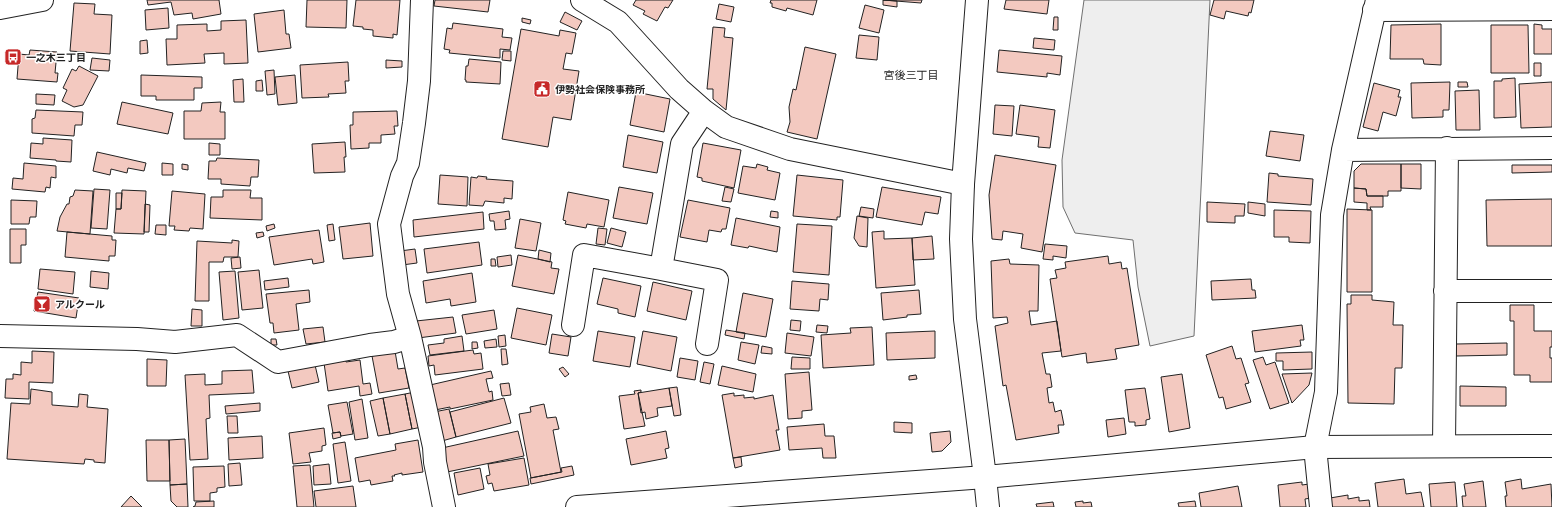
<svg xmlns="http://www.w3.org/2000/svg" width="1552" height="507" font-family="'Golos Text','Noto Sans JP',sans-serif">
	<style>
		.green { fill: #eee; stroke: #6f6f6f }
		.building { fill: #f3c9c0; stroke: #222 }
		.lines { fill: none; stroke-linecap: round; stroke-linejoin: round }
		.minor-casing { stroke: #222; stroke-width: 24 }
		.tertiary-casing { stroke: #222; stroke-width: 24 }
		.minor { stroke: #fff; stroke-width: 22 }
		.tertiary { stroke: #fff; stroke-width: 22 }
		.labels { text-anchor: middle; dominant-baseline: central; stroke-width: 3; stroke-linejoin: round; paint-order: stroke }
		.poi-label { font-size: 10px; font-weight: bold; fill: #222; stroke: #fff; text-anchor: start }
		.neighbourhood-label { font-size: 11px; fill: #222; stroke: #fff }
	</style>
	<rect width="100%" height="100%" fill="#fff"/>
	<path class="green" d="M1084 0H1210L1194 336 1150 346 1138 287 1133 240 1075 233 1063 207 1062 160Z"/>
	<path class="building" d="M147 0H219L221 14 193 19 192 13 174 15 171 2 148 5Z
		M307 0H347L346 28 306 27Z
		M356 0H400L397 35 393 34V38L373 36V30L363 29V27L353 26Z
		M435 0H490L488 12 434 6Z
		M636 0H673L668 8 665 7 657 21 643 14 645 11 633 5Z
		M771 0H817L813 15 787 8 786 11 772 7V3H770Z
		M883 0H922L921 3Z
		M883 0 897 1V7L883 5Z
		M1006 0H1049L1047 14 1004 9Z
		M1214 0H1254L1251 13 1249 12 1248 16 1226 11 1224 19 1210 15Z
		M74 3 95 4 94 14 112 15 110 54 70 51Z
		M719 4 734 7 731 22 716 19Z
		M865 5 884 10 879 33 859 28Z
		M168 8 169 28 146 30 145 10Z
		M284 10 286 34H289L291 48 258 52 254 14Z
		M565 12 582 21 577 30 560 22Z
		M1054 17H1058V30H1053Z
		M522 18 531 20 530 24 522 22Z
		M246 20 248 63 224 64V53L204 54 205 63 167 65 166 39H177V25L207 24V31L221 30V21Z
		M453 23 503 29 502 37 512 38 510 50 500 49V58L449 53 450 50 444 49 447 28 452 29Z
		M1441 24V65L1424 64 1423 59H1390L1391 25Z
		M1534 24 1542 25V29H1552V54H1534Z
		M1491 25H1528L1529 73H1491Z
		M713 27 725 28 724 37 733 38 726 110 713 99V89H707Z
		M521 29 559 36 560 30 576 33 572 54 566 53 563 69 579 71 571 120 553 117 548 147 502 139Z
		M859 35 879 37 877 60 856 58Z
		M1034 38 1055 40 1054 50 1033 48Z
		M147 40 148 53 140 54V41Z
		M805 47 836 54 817 139 787 132 790 122 789 107 793 89 796 90Z
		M30 50 57 52 55 73H58L57 82 17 79 19 54 29 55Z
		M999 50 1062 56 1060 75 1047 73V77L997 72Z
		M503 51H511V61L502 60Z
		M92 58 110 60 109 71 90 70Z
		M469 59 501 62 500 84 466 82V80H465L466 66H468Z
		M386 60 402 61V67L386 68Z
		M348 62 349 81H345L346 93 328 94 329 97 302 98 300 65Z
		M1534 63H1541V76H1534Z
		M79 66 98 76 83 105 74 107 62 101 67 90 63 88 72 69 76 71Z
		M274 70 275 94 267 95 265 71Z
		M141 75 202 77V88H194V100H156V96H141Z
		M295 75 297 103 278 105 275 77Z
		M1515 78 1516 117 1494 118V81H1502V79Z
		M243 79 244 102H234L233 80Z
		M262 80 263 91H256V81Z
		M1450 82 1449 110H1443V117L1412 118 1411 83Z
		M1458 82H1467L1468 87H1458Z
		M1552 82V127L1521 128 1519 84Z
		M1374 83 1400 90 1398 97H1401L1396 116 1383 112 1378 131 1363 127Z
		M1479 90 1480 130H1456L1455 91Z
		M636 92 670 99 664 132 630 125Z
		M36 94 55 95 54 105 36 104Z
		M122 102 173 113 168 134 117 124Z
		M221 102 220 112H225V139H184V111H201L202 103Z
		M995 105 1014 106 1012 136 993 134Z
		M1020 105 1055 110 1050 148 1038 147 1039 137 1016 134Z
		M36 110 83 112 82 125H75L74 136 32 133V119L35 118Z
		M397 111 398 126H394L395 134 381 135V143H369V148L351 149 350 125H353V112Z
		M1270 131 1304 135 1300 161 1266 156Z
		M628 135 663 142 657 173 623 167Z
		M43 138 72 140 71 162 56 161V160L30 158 31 143 43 144Z
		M345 142 346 157H344L345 172 314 173 312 144Z
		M209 143 220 144V155H209Z
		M703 143 741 150 734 188 702 181V178L697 177Z
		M97 152 146 163 144 171 128 168 127 173 111 169 110 175 93 171Z
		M995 155 1056 165 1042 252 1021 248 1023 234 1003 231 1002 240 992 239 989 195Z
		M217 158 259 160 258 177H251L250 186 221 184V179H208L209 161H216Z
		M24 163 56 166V178L51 177 50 188 46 187 45 192 12 189 13 178 23 179Z
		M162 163 173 164V175H162Z
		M182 164 188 165V170L182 169Z
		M757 164 768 167 767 170 780 173 775 200 738 193 743 166 756 168Z
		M1361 164H1401V191H1388V196H1367L1366 189 1354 188V171Z
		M1401 164H1421V189L1401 188Z
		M1512 165H1552V172L1512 173Z
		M1269 173 1278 174V176L1313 179 1311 205 1267 202Z
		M440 175 468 177 467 206 438 204Z
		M797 175 843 180 840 217H837V220L793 216Z
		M478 176 487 177 486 179 513 181 512 199 504 198V203L485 201 483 206 469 205 471 177 477 178Z
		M619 187 653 193 647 224 613 218Z
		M725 187 734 189 731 202 722 201Z
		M882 187 941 197 938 214 925 212 922 225 876 217Z
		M1354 188 1366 189 1367 196H1383V207H1370L1371 210H1367V203L1354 202Z
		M94 189 110 190 107 229 91 228Z
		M75 190 93 191 90 234 57 231 60 217 67 204H69L70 197 73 196Z
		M122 190 146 191 144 234 114 233 116 209H121Z
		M223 190H251L250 198H262V220L210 218 211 197H223Z
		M172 191 205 194 203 229 190 228 189 231 174 230 175 226H169Z
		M568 192 609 200 604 227 587 224 586 228 565 224 566 221 563 220Z
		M116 193H122L121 209H116Z
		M1552 199V246H1487L1486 200Z
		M11 200 37 201 36 217H30L29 224H11Z
		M688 200 730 208 726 229H722L721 232 709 230 707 242 680 237Z
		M1207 202 1245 204 1244 216H1235V223L1207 222Z
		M1248 202 1265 204V216L1248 213Z
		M145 204 150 205 149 232H144Z
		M861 207 874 209 873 218 859 216Z
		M1347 209 1372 210V292H1347Z
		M1274 210 1311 211 1310 243 1289 242V237H1274Z
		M509 211 510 219 505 220 506 229 495 230 494 221H490L489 214Z
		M771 211 778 212V218L770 217Z
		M483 212 484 229 414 237 413 220Z
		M857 216 868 218 867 247 859 246 854 238Z
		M736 218 780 227 777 252 749 246 748 248 731 245Z
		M520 219 541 223 536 251 515 248Z
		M370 223 373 256 343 259 339 227Z
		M274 224 275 228 267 231 266 226Z
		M333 224 335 240 329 241 327 225Z
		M797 224 832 226 829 275 793 272Z
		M156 225H166V235L155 234Z
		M598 228 607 229 605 245 596 244Z
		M611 228 626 232 622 247 607 243Z
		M10 229H26V245H21V263H10Z
		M319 230 324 262 313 264 312 259 274 265 269 237Z
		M884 231V239L912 238 915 285 876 288 872 232Z
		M67 232 112 236V240H116L115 256H109V261L65 257Z
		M263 232 264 236 257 238 256 233Z
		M932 236 934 259 913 260 912 238Z
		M232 240 239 241 238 257H224L223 262H209V301H195L197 241 232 243Z
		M479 242 482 265 427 273 424 249Z
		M1045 244 1067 246 1066 258 1053 256V260L1043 259Z
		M415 249 417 263 402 265 400 251Z
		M539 250 551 253 550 262 538 259Z
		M511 255 512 265 498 267 497 257Z
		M518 255 552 262 551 268 559 269 554 294 512 286Z
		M1108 256 1109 264 1121 262 1122 269 1127 268 1139 345 1115 349 1117 359 1087 363 1086 353 1062 357 1050 279 1057 278 1055 270 1066 268 1065 262Z
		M240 257 241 268 232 269 231 258Z
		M491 259H495L496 266H491Z
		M1009 259 1010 264 1039 265 1038 311H1029L1031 325 1057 321 1061 351 1042 353 1046 374H1050L1052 387 1047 388 1049 403 1053 402 1055 412 1061 410 1064 425H1058L1059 433 1016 440 1006 385 1003 386 995 326 1008 323 1007 317 993 318 991 261Z
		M40 269 75 272 73 294 38 289Z
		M259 270 263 308 242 310 238 272Z
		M91 271 109 273 108 289 90 287Z
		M235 271 239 318 223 320 219 272Z
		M472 273 476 302 451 306 450 299 426 303 423 281Z
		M288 278 289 287 265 290 264 281Z
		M603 278 641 286 635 317 618 313V309L597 304Z
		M1251 279 1252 290H1255L1256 298 1212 300 1211 281Z
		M792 281 829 284 828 300 820 299 819 311 790 309Z
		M653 282 692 291 686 320 647 311Z
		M309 290 310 302 296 304 299 330 274 333 273 323H270L266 294Z
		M919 290 921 314 907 315V317L883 320 881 293Z
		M38 292 79 298 76 318 34 311Z
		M743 293 773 299 766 337 736 332Z
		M1351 295H1372V300L1394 302 1393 325H1403L1402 368H1395L1394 404 1348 403 1347 304H1351Z
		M1510 305H1534V331H1552V347H1550V358H1552V382H1530V375H1514V321H1510Z
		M517 308 552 315 546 345 511 338Z
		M192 309 202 310V326H191Z
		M494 310 497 329 466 334 462 315Z
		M453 317 456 333 418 338 416 321Z
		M791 320 801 321 800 331 790 330Z
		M817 325 828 326 827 333 816 332Z
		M1302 325 1304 340H1300L1301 346 1255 352 1252 331Z
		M323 327 325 342 306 344 303 329Z
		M872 327 874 365 823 368 821 335 851 333 850 328Z
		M726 330 745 333 744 339 725 335Z
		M598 331 635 337 630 367 593 361Z
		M643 331 677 337 671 371 637 364Z
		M935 331V358L887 360 886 333Z
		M787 333 814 337 811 356 785 353Z
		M552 334 571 337 568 356 549 353Z
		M505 335 506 346 499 347 498 336Z
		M462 336 464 351 430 355 428 345 444 343V339Z
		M271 339H276L277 345H271Z
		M496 339 497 347 485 348 484 341Z
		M472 342H477L478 348 472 349Z
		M741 342 759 345 755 364 738 360Z
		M1507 343V355L1456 356V344Z
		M762 346 772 348V354L761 353Z
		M1232 346 1236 359 1241 358 1249 383 1245 384 1251 402 1226 409 1223 397 1219 398 1206 355Z
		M501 349H506L508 364 502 365Z
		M473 350 474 354 481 353 483 369 435 375 434 365 429 366 428 356Z
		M32 351 54 352 53 383 29 382V399L5 398 6 379H13V374L21 375V362L32 363Z
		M395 351 398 369 405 368 409 388 379 393 372 356Z
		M1312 352V369L1283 370V361H1276V353Z
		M792 357 810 358V369H791Z
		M1263 357 1266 365 1275 362 1289 403 1270 409 1253 360Z
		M680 358 698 361 695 380 677 377Z
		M147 359 167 360 166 386H147Z
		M345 359 346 362 360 360 363 384 370 383 372 394 360 396 359 386 328 391 324 363Z
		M704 362 714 364 710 384 700 382Z
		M315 365 319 382 292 388 288 371Z
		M722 366 756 374 753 392 718 385Z
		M563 367 569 374 565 377 559 369Z
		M252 370 254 393 209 395 210 418 206 419 208 459 190 460 185 375 205 374V385L222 384V371Z
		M491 371 493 378 486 379 489 392 492 391 493 400 450 409V407L435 410 430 385Z
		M809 372 812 410 802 411V418L788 419 785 374Z
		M1312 373 1309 385 1292 403 1282 374Z
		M1182 374 1190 428 1169 432 1161 377Z
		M916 375 917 379 909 380V376Z
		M509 383 511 395 502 396 500 384Z
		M1460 386 1506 387V406H1460Z
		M677 387 681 415 674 416 669 388Z
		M669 388 672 406 657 408 658 416 646 419 645 412 641 413 638 393Z
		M1145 388 1150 419 1146 420V425L1135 426V422H1129L1125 390Z
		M31 389 52 392V405L78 407 79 394 88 395 87 407 108 409 105 463 94 462V460L85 459 84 464 7 459 11 403 30 404Z
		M641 390V392L638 393 645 426 624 429 619 396 635 394 634 391Z
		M415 392 422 427 412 429 405 394Z
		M734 393V396L744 395V398L754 397V399L773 395 779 430H776L780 450 733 458 722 395Z
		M405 394 412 429 390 434 383 398Z
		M383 398 390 434 378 436 370 401Z
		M504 398 511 423 456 437 450 412Z
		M362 399 368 438 355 440 349 402Z
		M347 402 353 434 341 436 340 432 333 433 328 405Z
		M260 403V411L226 414 225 406Z
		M544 404 547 418 556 417 559 429 553 430 561 472 531 478 519 414 531 412 530 407Z
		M449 409 456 437 442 441 434 412Z
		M227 416H237L238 433H228Z
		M1124 418 1126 434 1108 437 1106 420Z
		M894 422 912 423V433L894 432Z
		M824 424 825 436H834L836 458H823L822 448 789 450 787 427Z
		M324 428 326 445 322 446V451L309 453 311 462 293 464 289 433Z
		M518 431 524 456 447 472 442 448Z
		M666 431 669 448 665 449 667 458 631 465 626 439Z
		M950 431 951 442 942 451 932 452 930 433Z
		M340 432 341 437 333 439 332 433Z
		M262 436 263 458 229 460 228 438Z
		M185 439 187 484 170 485 169 440Z
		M146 440H169L170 481H147Z
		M418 440 423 472 402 475V473L394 475 395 476H392L393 481 371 485 370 480 359 482 355 458 396 450 395 444Z
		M345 442 351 481 338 483 333 444Z
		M741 457 742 466 735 468 733 458Z
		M524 458 529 485 494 491 492 483 488 484 486 476 490 475 488 464Z
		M240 463 242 485 229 486 228 464Z
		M329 464 331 484 314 485 313 466Z
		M310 465 314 507H297L293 466Z
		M224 466 225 487 217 488V492L210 493V501H194L193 467Z
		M572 466 574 475 531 484 530 478 562 472 561 468Z
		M480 468 484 489 458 495 454 473Z
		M1404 479 1406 494 1421 492 1424 507H1378L1375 483Z
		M1521 479 1522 489 1551 484 1552 507H1506L1505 496H1507L1505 482Z
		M1483 481 1486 507H1463L1462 496H1466L1464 484Z
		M1302 482V485L1309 484 1311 498 1305 499 1306 507H1280L1278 485Z
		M1455 482 1457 507H1431L1429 484Z
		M187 484 188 507H177L171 501 170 485Z
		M353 486 356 507H316L314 491Z
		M1238 486 1242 507H1201L1199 493Z
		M1348 495V499L1359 497V501L1369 500 1370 507H1332L1330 498Z
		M131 496 142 507H121Z
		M214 501V507H193L195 506 196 502Z
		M1083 501V503L1091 502 1092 507H1076L1075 502Z
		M1195 501 1196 507H1179L1178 503Z
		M1053 502 1054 507H1037L1036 504Z"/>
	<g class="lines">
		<g class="minor-casing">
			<path id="minor" d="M422 0 419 81 414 123 408 163 402 176 389 224 398 294 410 337 434 447 435 462 444 507
				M582 0 618 22 679 89 704 111 726 127 790 149 963 184
				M0 8 42 0
				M1374 10 1552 9
				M704 111 682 144 661 269 717 280 707 344
				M1343 150 1552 148
				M1445 291H1552
				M573 325 584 255 661 269
				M0 336 137 339 175 342 237 335 278 362 370 345 394 342 410 337
				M1444 446 1447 148
				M985 477 988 507
				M1321 507 1315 447 1326 392 1332 215 1343 150 1377 0"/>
		</g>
		<g class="tertiary-casing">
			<path id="tertiary" d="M977 0 963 184 961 239 965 319 985 477
				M577 507 985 477 1315 447 1552 446"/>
		</g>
		<use href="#minor" class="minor"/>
		<use href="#tertiary" class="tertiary"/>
	</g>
	<defs>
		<g id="bus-square" transform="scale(0.9)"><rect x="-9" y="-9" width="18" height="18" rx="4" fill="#c62828" stroke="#fff"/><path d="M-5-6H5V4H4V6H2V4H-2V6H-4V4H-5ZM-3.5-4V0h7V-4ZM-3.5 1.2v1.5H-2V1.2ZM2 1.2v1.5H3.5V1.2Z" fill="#fff"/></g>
		<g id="civic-square" transform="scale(0.9)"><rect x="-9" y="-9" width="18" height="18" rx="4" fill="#c62828" stroke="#fff"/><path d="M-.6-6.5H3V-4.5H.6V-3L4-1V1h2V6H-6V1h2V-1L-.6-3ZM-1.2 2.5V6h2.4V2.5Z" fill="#fff"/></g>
		<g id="bar-square" transform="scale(0.9)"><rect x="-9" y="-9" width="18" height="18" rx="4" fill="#c62828" stroke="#fff"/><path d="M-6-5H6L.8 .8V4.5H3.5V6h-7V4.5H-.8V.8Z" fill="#fff"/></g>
	</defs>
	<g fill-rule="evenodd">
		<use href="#bus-square" x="13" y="57"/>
		<use href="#civic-square" x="542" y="89"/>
		<use href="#bar-square" x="42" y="304"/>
	</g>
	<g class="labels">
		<g class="poi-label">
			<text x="26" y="57">一之木三丁目</text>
			<text x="555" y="89">伊勢社会保険事務所</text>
			<text x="55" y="304">アルクール</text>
		</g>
		<g class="neighbourhood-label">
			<text x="911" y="74">宮後三丁目</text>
		</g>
	</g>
</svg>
